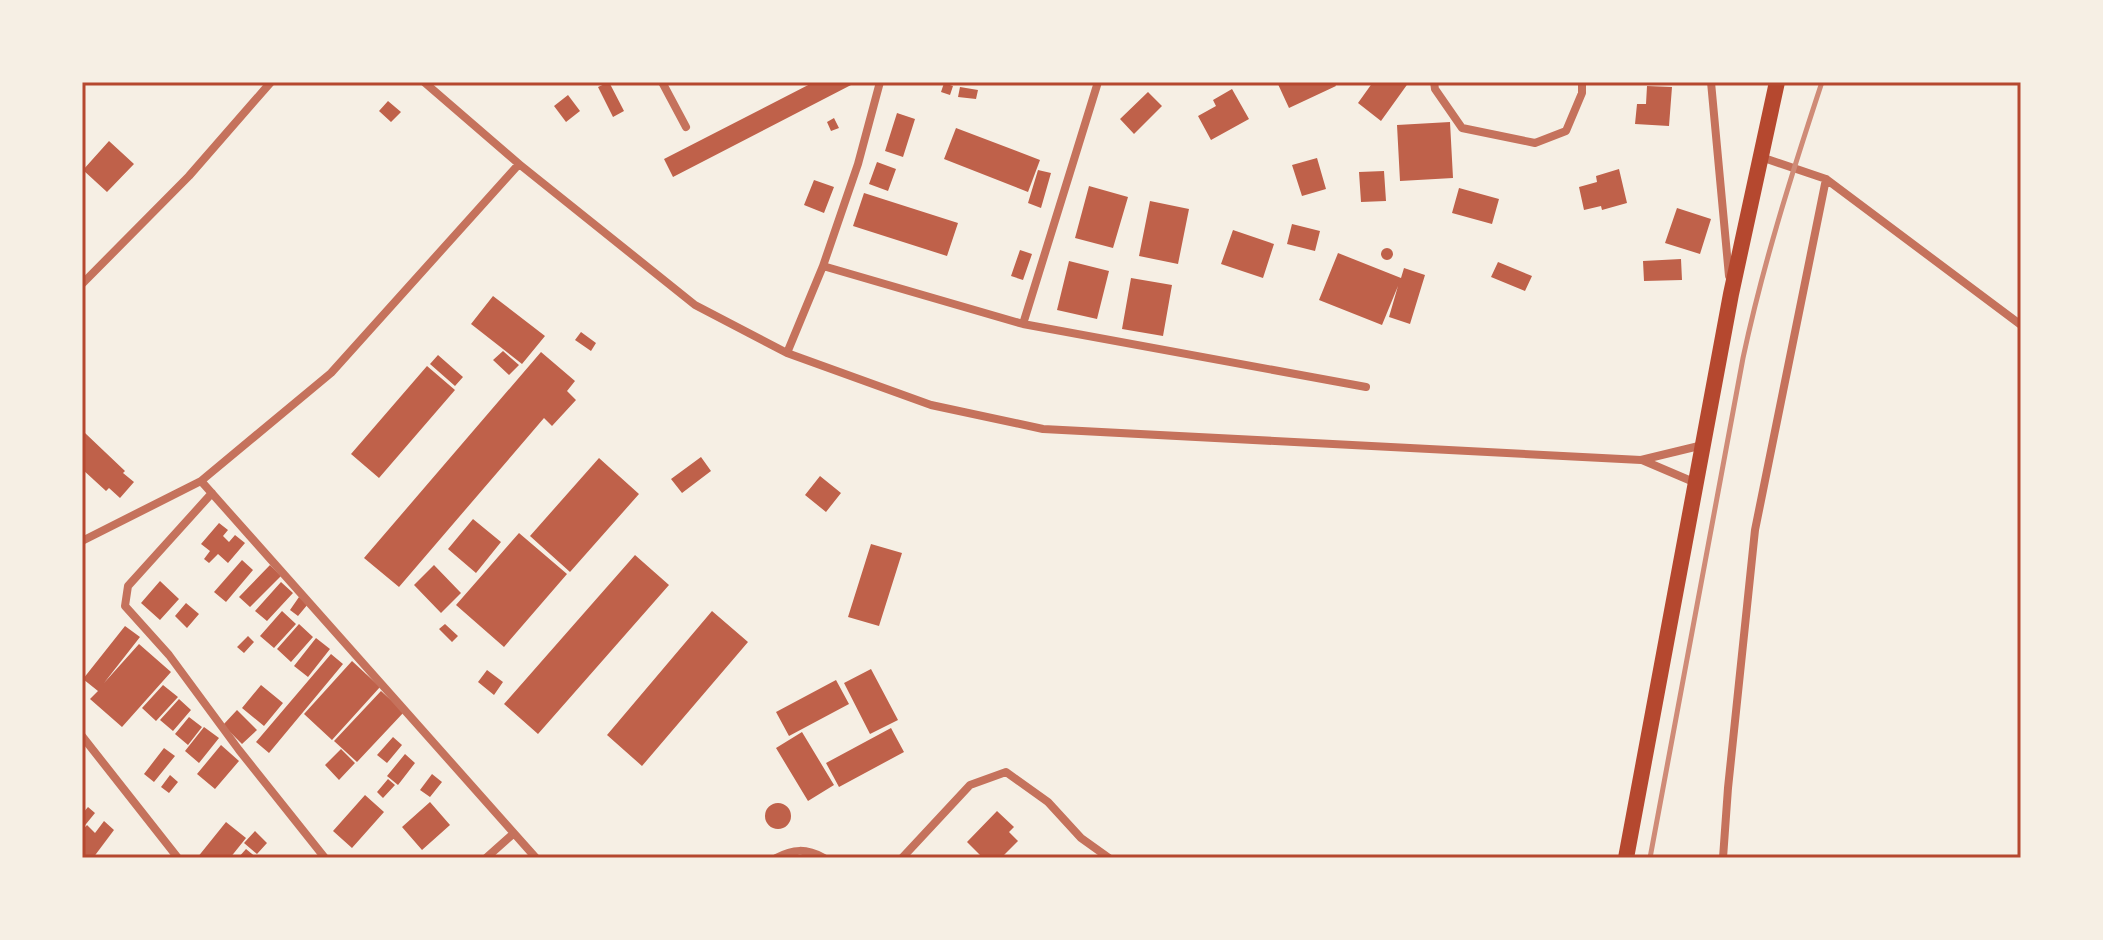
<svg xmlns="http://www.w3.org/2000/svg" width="2103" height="940" font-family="Raleway,sans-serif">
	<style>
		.building { fill: #bf614a }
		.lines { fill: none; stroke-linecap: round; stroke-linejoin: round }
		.minor { stroke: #c5725c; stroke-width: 8 }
		.primary { stroke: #b5482f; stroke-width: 16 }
		.rail { stroke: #cf8b77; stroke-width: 5 }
		.neatline { fill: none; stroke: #b5482f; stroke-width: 3 }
	</style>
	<rect width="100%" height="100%" fill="#f6efe4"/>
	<path class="building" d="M609 82 624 111 613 117 598 87Z
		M814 82H850L851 85 673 177 664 159Z
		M1277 82H1334L1336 86 1289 108Z
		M1373 82H1409L1381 121 1358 103Z
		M944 83 953 86 950 95 941 92Z
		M1647 86 1672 87 1669 126 1635 124 1637 104H1646Z
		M960 87 978 90 976 99 958 97Z
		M1232 89 1249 119 1211 140 1198 116 1216 106 1213 100Z
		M1148 92 1162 106 1134 134 1120 119Z
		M568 95 580 111 566 122 554 106Z
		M388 101 401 112 391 122 379 111Z
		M897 113 915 119 903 157 885 151Z
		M834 118 839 128 831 131 827 122Z
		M1450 122 1453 178 1400 181 1397 125Z
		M956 128 1040 160 1028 192 944 159Z
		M109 141 134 164 107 192 83 170Z
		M1317 158 1326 189 1302 196 1292 165Z
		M877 162 896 169 888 191 869 184Z
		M1619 169 1627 203 1602 210 1601 206 1584 210 1579 187 1597 182 1596 176Z
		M1038 170 1051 173 1041 208 1028 203Z
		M1384 171 1386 201 1361 202 1359 172Z
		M814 180 834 187 824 213 804 205Z
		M1089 186 1128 197 1113 248 1075 238Z
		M1459 188 1499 199 1492 224 1452 213Z
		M864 193 958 223 947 256 853 226Z
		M1150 201 1189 209 1178 264 1139 256Z
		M1677 208 1711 219 1700 254 1665 243Z
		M1292 224 1320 231 1315 251 1287 244Z
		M1233 230 1274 244 1263 278 1221 264Z
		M1381 254a6 6 0 1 1 12 0a6 6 0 1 1-12 0Z
		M1020 250 1032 254 1023 280 1011 276Z
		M1338 253 1401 278 1404 268 1425 275 1410 324 1389 317 1398 286 1382 325 1319 300Z
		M1681 259 1682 280 1644 281 1643 261Z
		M1069 261 1109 271 1097 319 1057 310Z
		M1498 262 1532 276 1525 291 1491 277Z
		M1131 278 1172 285 1163 336 1122 329Z
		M493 296 545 336 522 364 471 324Z
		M581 332 596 343 591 351 575 340Z
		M503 351 519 365 509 375 493 360Z
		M541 352 575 381 567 391 576 400 552 426 544 418 399 587 364 558Z
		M438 355 463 377 455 386 430 364Z
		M427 366 455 390 379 478 351 454Z
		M85 433 125 471 123 473 134 482 120 498 109 488 106 491 82 469V437Z
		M701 457 711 471 682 493 671 479Z
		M599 458 639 494 570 572 530 536Z
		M820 476 841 493 826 512 805 495Z
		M473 519 501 542 476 573 448 549Z
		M219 523 228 530 223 536 229 542 235 535 245 543 228 563 218 554 209 563 204 559 210 551 201 544Z
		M519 533 567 574 504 647 456 605Z
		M871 544 902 553 879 626 848 617Z
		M635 555 669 585 538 734 504 704Z
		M242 560 253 570 226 602 214 592Z
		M270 565 281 576 250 607 239 597Z
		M434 565 461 593 441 613 414 585Z
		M160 581 179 599 160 620 141 603Z
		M281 582 293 593 267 621 255 611Z
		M299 597 308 604 298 616 290 610Z
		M186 603 199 614 187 628 175 616Z
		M282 611 296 624 274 648 260 636Z
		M712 611 748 642 642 766 607 735Z
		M299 624 313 637 291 662 277 649Z
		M445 624 458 636 452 642 439 629Z
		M125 626 140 637 104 683 139 644 171 672 122 727 90 699 98 691 83 679Z
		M248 636 254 642 244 653 237 647Z
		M316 638 330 649 308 677 294 666Z
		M331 654 343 664 269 753 256 742Z
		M352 661 380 687 332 740 304 714Z
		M871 669 898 720 870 734 844 683Z
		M487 670 503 682 494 695 478 682Z
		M836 680 849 704 789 736 776 712Z
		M163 685 178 697 156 721 142 708Z
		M261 685 283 703 264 726 242 708Z
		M381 691 404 712 357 762 334 741Z
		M179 699 191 710 173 731 160 720Z
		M237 710 257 730 242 744 223 725Z
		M189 717 202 727 188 745 175 734Z
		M204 727 219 738 199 763 185 751Z
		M891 728 904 752 839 787 826 763Z
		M802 732 834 785 808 801 776 748Z
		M393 737 402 745 387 763 377 755Z
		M221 745 239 761 215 789 197 774Z
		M164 748 175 756 154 782 144 774Z
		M341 749 355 763 339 780 325 765Z
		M405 754 415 763 398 785 387 776Z
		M432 774 442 782 430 797 420 790Z
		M170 775 178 782 169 793 161 787Z
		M388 779 395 785 383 798 377 792Z
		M365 795 384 812 352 848 333 831Z
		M430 802 450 825 422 850 402 827Z
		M765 816a13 13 0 1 1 26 0a13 13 0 1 1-26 0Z
		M88 807 95 813 82 829V814Z
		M997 811 1014 827 1009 832 1018 841 1001 858H983L967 842Z
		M104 821 114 830 93 858H82V831L87 825 95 833Z
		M226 822 246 838 230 858H197Z
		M255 831 267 843 257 854 244 843Z
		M246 849 257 858H238Z"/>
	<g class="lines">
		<path class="minor" d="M424 82 519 164 695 305 787 353 931 405 1043 429 1641 460 1703 445
			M662 82 686 127
			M1434 82 1435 89 1462 128 1535 143 1566 131 1582 93V82
			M1711 82 1729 276
			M1761 157 1826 179 2021 325
			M823 266 1023 324 1366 387
			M82 284 189 176 271 82
			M1023 324 1098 82
			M787 353 823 266 858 164 880 82
			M1642 460 1696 483
			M201 481 536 858
			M212 493 128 586 125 606 169 655 239 750 325 858
			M82 541 201 481 331 373 519 164
			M82 736 178 858
			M486 858 513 834
			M776 858C793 849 806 848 824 858
			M902 858 970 785 1006 772 1048 802 1081 838 1109 858
			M1723 858 1728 788 1755 530 1826 179"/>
		<path class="primary" d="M1626 858 1731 294 1777 82"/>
		<path class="rail" d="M1650 858 1743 358C1763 264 1792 173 1822 82"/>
	</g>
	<rect width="2103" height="940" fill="none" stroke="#f6efe4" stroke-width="168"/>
	<rect x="84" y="84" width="1935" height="772" class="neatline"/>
</svg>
